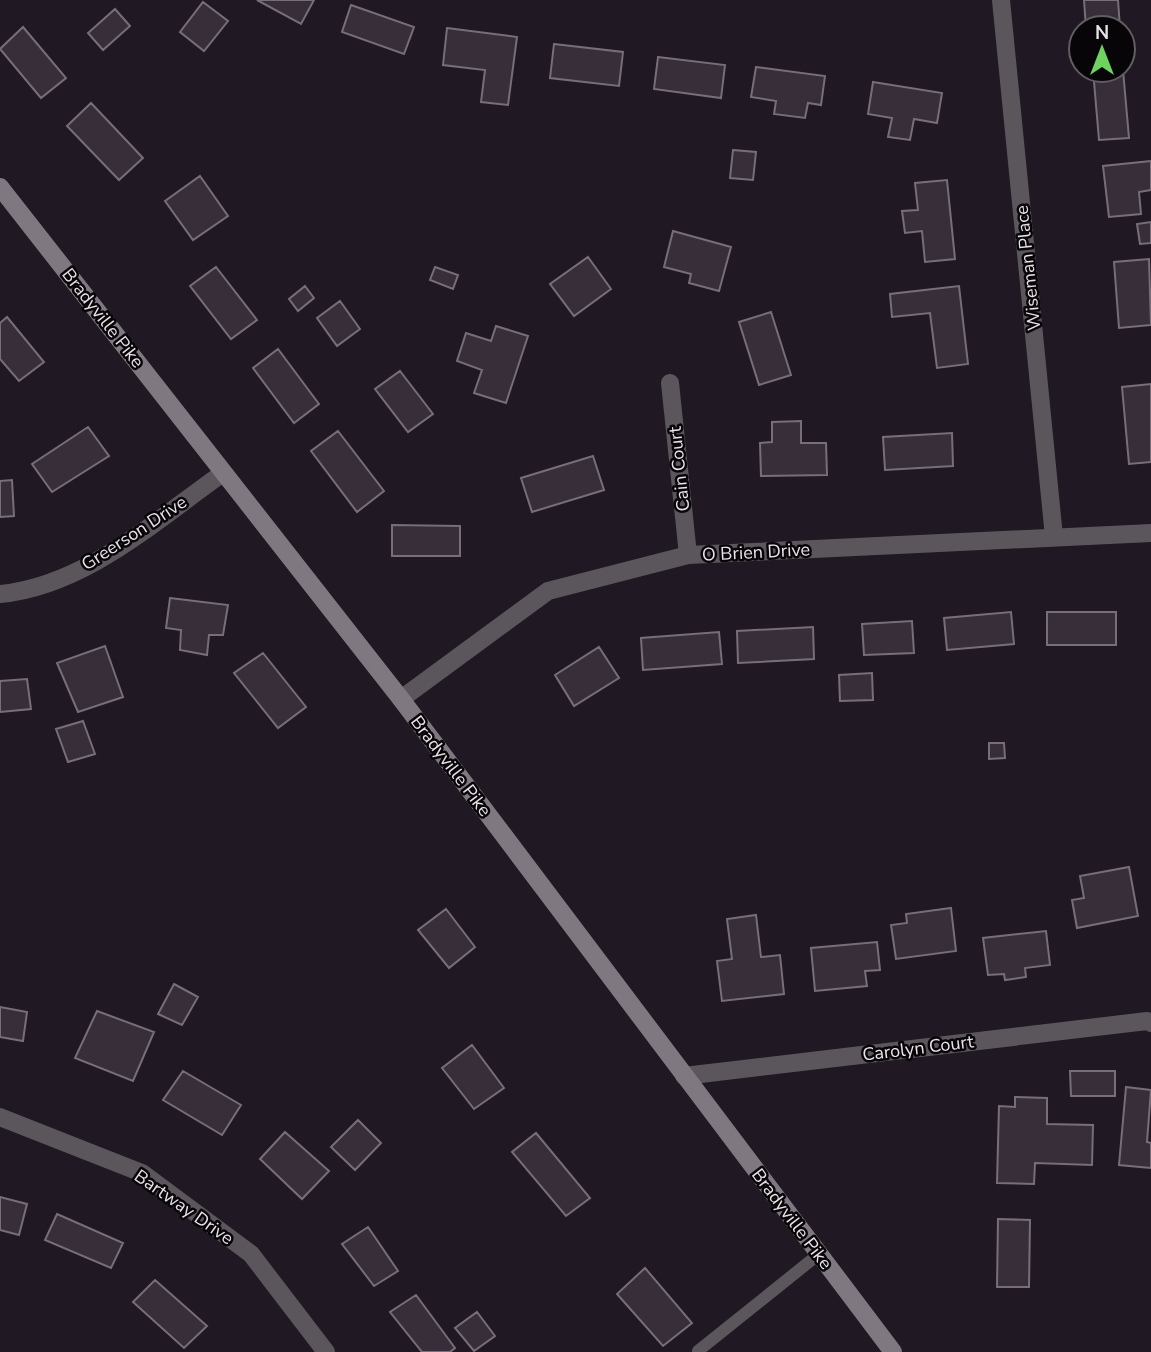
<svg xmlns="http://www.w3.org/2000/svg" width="1151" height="1352" font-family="'Nunito Sans',sans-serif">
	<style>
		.building { fill: #372e39; stroke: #786d7a; stroke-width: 2 }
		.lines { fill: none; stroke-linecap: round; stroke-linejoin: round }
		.service { stroke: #5b565c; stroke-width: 12 }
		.minor { stroke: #5b565c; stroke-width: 18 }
		.secondary { stroke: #807881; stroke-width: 18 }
		.labels { text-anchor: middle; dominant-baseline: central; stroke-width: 5; stroke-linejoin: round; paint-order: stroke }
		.street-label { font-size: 18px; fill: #e8e2e9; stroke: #080508 }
	</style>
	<rect width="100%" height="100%" fill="#201822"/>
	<path class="building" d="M257 0H314L301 24Z
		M1084 0H1118L1120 28H1086Z
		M203 2 228 21 204 51 180 32Z
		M351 5 414 27 404 54 342 32Z
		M115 9 130 26 103 50 88 33Z
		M23 27 66 78 41 98 0 49Z
		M447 28 517 37 508 105 481 102 485 70 443 65Z
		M554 44 623 52 619 86 550 78Z
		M658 57 725 65 721 98 654 89Z
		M756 67 825 76 821 105 808 103 805 118 774 114 776 101 751 97Z
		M1093 70H1123L1129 138 1099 140Z
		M873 82 942 93 937 123 914 119 910 140 888 137 892 118 868 114Z
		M91 103 143 158 119 180 67 126Z
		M733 150 756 152 753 180 730 178Z
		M1151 161V190L1139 192 1141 214 1109 217 1103 166Z
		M200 176 228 216 193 240 165 201Z
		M947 180 955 259 925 262 922 231 905 233 902 211 918 210 915 183Z
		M1151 222V243L1140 244 1137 224Z
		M673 231 731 247 719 291 689 283 691 274 664 267Z
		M588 257 611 289 574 316 550 284Z
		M1149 259 1151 325 1119 328 1114 262Z
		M216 267 257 320 231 339 190 286Z
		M435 267 458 275 453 289 430 280Z
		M305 286 314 298 298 311 289 299Z
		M959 286 968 364 937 368 930 313 892 317 890 294Z
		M340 301 360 329 337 346 317 318Z
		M771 312 791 375 759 385 739 322Z
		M7 317 44 362 19 381 0 359V323Z
		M496 326 528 336 506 403 474 393 482 370 457 361 466 333 491 341Z
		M278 349 319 404 294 423 253 368Z
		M400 371 433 414 408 432 375 389Z
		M1151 384V462L1129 464 1122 387Z
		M801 421V443H826L827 475 761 476 760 443 772 442V422Z
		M88 427 109 456 52 492 32 464Z
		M338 431 384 491 357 512 311 451Z
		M952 433 953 466 885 470 883 437Z
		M593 456 604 490 532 512 521 478Z
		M12 480 14 516 0 517V481Z
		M392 525 460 526V556H392Z
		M170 598 228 605 223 635H209L207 655 180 650 181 630 166 628Z
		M1011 612 1014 644 947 650 944 618Z
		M1047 612H1116V645H1047Z
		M912 621 914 653 864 655 862 624Z
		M813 627 814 659 738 663 737 631Z
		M719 632 722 664 643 670 641 638Z
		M105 646 123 697 78 712 57 663Z
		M599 647 619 678 574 706 555 675Z
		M263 653 306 707 278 728 234 673Z
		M872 673 873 700 840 701 839 675Z
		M27 679 31 709 0 712V681Z
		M83 721 95 754 68 762 56 729Z
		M989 743H1004L1005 758 989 759Z
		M1129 867 1138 916 1077 928 1072 900 1084 898 1080 876Z
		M951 908 956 951 896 959 891 925 907 923 906 914Z
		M446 909 475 947 449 968 418 930Z
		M756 915 761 957 780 955 784 994 722 1001 717 961 732 959 727 919Z
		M1046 931 1050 965 1025 968 1026 977 1005 980 1004 974 988 975 983 938Z
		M877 942 880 970 865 971 867 986 815 991 811 948Z
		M174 984 198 997 182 1025 158 1014Z
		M0 1007 27 1012 23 1041 0 1037Z
		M97 1011 154 1032 133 1081 75 1058Z
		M472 1045 504 1088 474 1109 442 1068Z
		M183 1071 241 1105 222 1135 163 1100Z
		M1070 1071H1115V1096H1071Z
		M1126 1087 1151 1090 1147 1142 1151 1143V1168L1119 1165Z
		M1015 1097 1047 1098V1124L1093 1125 1092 1165 1035 1163 1034 1184 997 1183 999 1106 1015 1107Z
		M358 1120 381 1143 355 1170 331 1147Z
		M285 1132 329 1171 302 1199 260 1159Z
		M536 1133 590 1198 566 1216 512 1152Z
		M0 1197 27 1204 19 1235 0 1230Z
		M57 1214 123 1243 111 1268 45 1240Z
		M998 1219 1030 1220 1029 1287H997Z
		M368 1227 398 1271 374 1286 342 1244Z
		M645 1268 692 1323 663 1346 617 1294Z
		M155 1280 207 1326 184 1348 133 1302Z
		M416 1295 455 1348 450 1352H422L390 1312Z
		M477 1312 495 1336 474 1351 455 1328Z"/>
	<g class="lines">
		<path class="service" d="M698 1351 819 1254"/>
		<path class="minor" d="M1001 0 1054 537
			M670 383 688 555
			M0 594C85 586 156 520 223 473
			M401 699 548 591 688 555 1151 533
			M684 1076 1147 1021 1151 1023
			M0 1117 142 1173 251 1254 326 1352"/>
		<path class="secondary" d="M0 187 401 699 893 1352"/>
	</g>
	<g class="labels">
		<g class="street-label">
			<text transform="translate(1028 268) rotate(-96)">Wiseman Place</text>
			<text transform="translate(103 318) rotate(52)">Bradyville Pike</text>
			<text transform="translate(679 469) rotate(-96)">Cain Court</text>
			<text transform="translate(134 533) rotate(-33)">Greerson Drive</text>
			<text transform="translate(756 552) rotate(-3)">O Brien Drive</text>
			<text transform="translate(451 766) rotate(53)">Bradyville Pike</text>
			<text transform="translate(918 1048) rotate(-7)">Carolyn Court</text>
			<text transform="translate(184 1207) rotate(35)">Bartway Drive</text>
			<text transform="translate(792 1219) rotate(53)">Bradyville Pike</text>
		</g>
	</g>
	<g transform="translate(1102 49)"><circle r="33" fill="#080508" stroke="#625d62" stroke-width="2"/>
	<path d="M0-5L12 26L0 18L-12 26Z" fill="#6fd360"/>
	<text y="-10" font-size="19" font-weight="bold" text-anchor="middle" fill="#e8e2e9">N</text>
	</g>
</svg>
